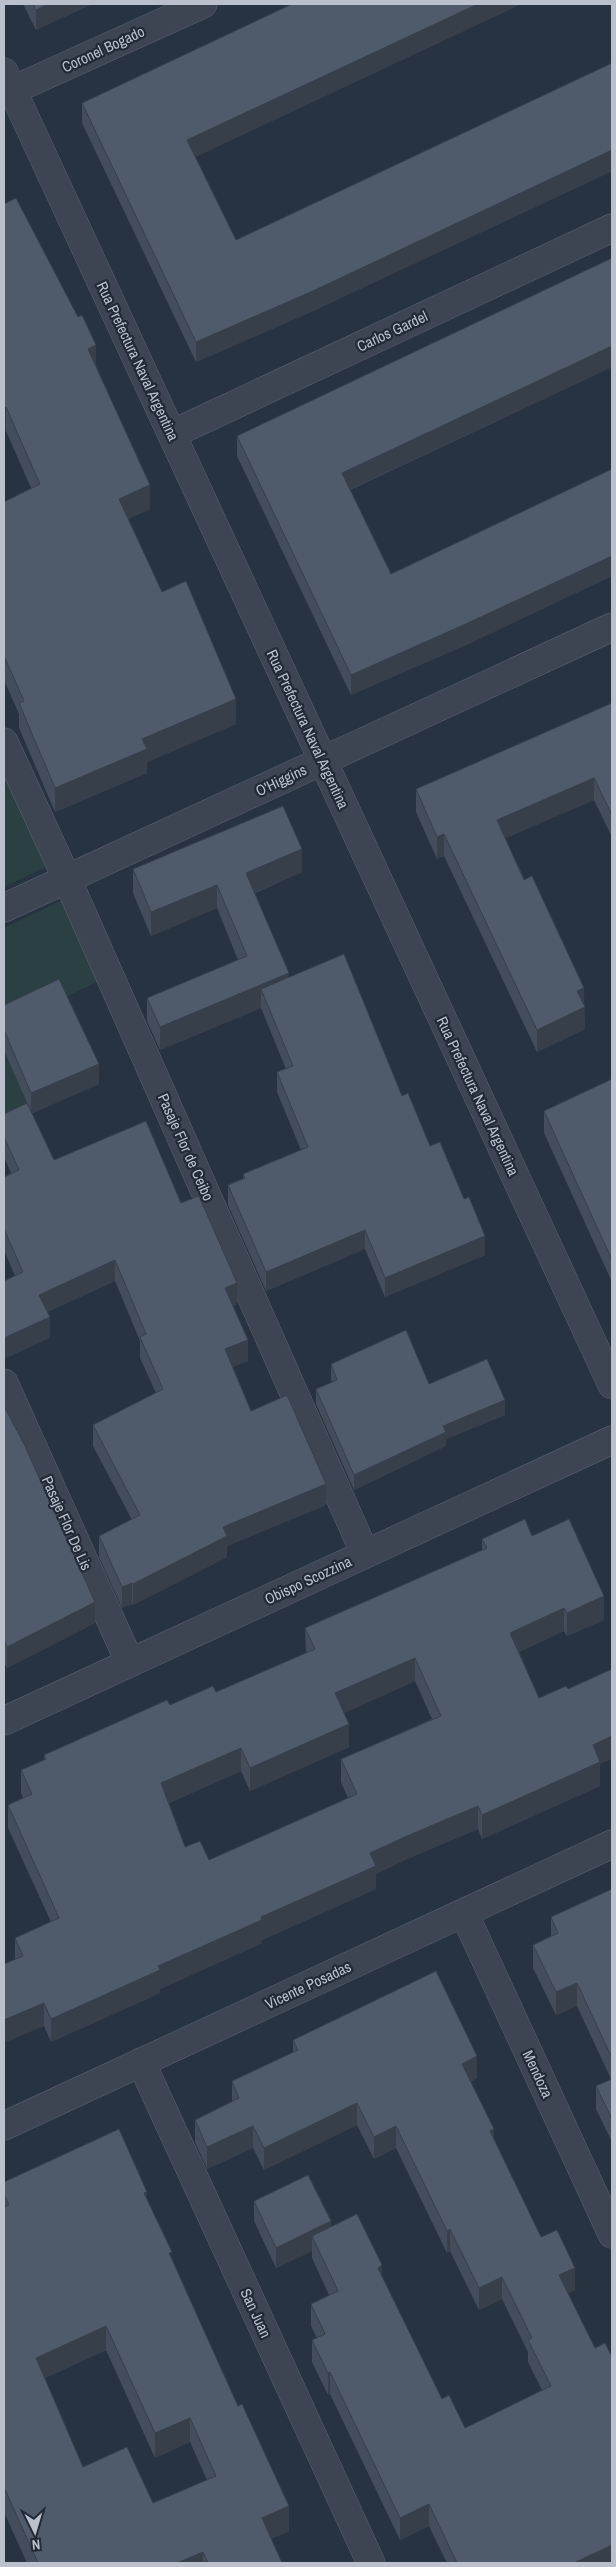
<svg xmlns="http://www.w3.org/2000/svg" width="616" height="2567" font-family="'Archivo Narrow',sans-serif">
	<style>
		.green { fill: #2a4043 }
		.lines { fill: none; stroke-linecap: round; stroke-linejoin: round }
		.minor-casing { stroke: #5b636f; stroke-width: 29 }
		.minor { stroke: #3d4552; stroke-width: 28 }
		.wall { fill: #444d5c; fill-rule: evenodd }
		.shaded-wall { fill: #373f4b }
		.building { fill: #4f5a6b; stroke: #373f4b; fill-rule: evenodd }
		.labels { text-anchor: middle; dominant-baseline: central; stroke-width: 4.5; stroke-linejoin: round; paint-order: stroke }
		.street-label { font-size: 15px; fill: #bac0cc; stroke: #212a37 }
	</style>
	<rect width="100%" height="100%" fill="#283342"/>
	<path class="green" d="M4 752 56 862 4 887Z
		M65 899 103 979 4 1026V928Z
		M4 1045 31 1114 4 1126Z"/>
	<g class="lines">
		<g class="minor-casing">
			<path id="minor" d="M4 72 612 1385
				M4 94 203 4
				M172 434 612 228
				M4 742 67 879 365 1554
				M4 908 612 627
				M4 1383 130 1663
				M4 1721 612 1440
				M464 1913 612 2234
				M141 2062 371 2563
				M4 2126 612 1844"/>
		</g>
		<use href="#minor" class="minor"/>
	</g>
	<path class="wall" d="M23 4H92L36 30Z
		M292 4H521L195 157 236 240 612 63V171L313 311 196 362 82 123V103Z
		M4 204 96 367 150 509 128 519 162 592 236 724 147 762V773L55 812 19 728V714L4 680V502L31 488 6 431Z
		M612 258V367L350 490 391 574 612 469V576L468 644 351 695 237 456V436Z
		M612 703V837L594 800 505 838 584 1005 585 1029 537 1052 444 856 437 859 416 812V789Z
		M133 869 302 872 255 893 289 977 402 1096 430 1146 485 1255 385 1297 365 1249 266 1291 228 1205V1185L243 1179V1174L301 1150 277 1092V1072L286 1069 261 1008 160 1050 147 1021V998L238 960 217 908 151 936 133 893Z
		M4 1005 99 1084 32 1113 54 1160 181 1203 237 1304 233 1306 248 1361 232 1367 251 1411 326 1505 227 1546V1557L133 1605 132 1604 122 1608 99 1557V1536L132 1520 93 1446V1425L156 1393 140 1358V1341L115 1281 47 1312 50 1338 15 1276 4 1250V1177L11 1173 4 1157V1114L27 1103 4 1050Z
		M612 1079V1282L544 1133V1111Z
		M331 1364 429 1384 505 1415 446 1439V1446L354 1490 316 1404V1389L332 1383 331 1379Z
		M4 1406 95 1623 7 1668 4 1662Z
		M532 1536 604 1620 567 1636 564 1631 519 1652 539 1698 600 1764V1786L482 1839 478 1829 407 1859 376 1874V1889L262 1940V1943L160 1989V1993L51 2042 15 1960V1938L51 1922 8 1828V1805L23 1798 21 1793V1770L44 1760V1755L170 1705 216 1692 306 1653 305 1628 482 1550V1539ZM415 1681 432 1719 341 1759V1782L348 1798 209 1860 185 1847 169 1803 241 1771 250 1791 349 1747 344 1713Z
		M612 1889V2142L596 2109V2086L611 2079 577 2006 556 2015 533 1968V1945L551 1937V1917Z
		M293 2040 477 2078 471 2082 494 2139 541 2237 575 2290 568 2293 612 2563H447L429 2526 400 2540 330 2394 328 2395 312 2362V2340L317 2338 311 2326V2304L329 2295 312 2258V2251L276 2268 254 2221V2201L331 2227 382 2276 442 2399 465 2428 542 2390 528 2362V2352L502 2299 479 2310 450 2251 447 2253 396 2148 374 2159 357 2125 264 2170 253 2148 207 2169 195 2142V2120L232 2102V2081L293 2052Z
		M4 2182 147 2200 289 2531 271 2539 282 2563H27L4 2512ZM106 2350 155 2458 190 2442 207 2480 153 2503 83 2467 45 2378Z"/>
	<path class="shaded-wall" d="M48 4H92L36 30V10Z
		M478 4H521L187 161V140Z
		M612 150V171L313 311 196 362V342Z
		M96 345V369L88 349Z
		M612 346V367L342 493V473Z
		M6 407V431L4 432V408Z
		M150 485V509L119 523V499Z
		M612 556V576L468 644 351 695V675Z
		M236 699V724L147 762V773L55 812V788L142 739Z
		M594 778V800L497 842V820Z
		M444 834V856L437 859V837Z
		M302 849V872L246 896V873Z
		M217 885V908L151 936V912Z
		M289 973V996L261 989V1008L160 1050V1027Z
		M584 988 585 1029 537 1052V1030L577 991Z
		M99 1064V1084L31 1114V1093Z
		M365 1230V1249L266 1291V1272Z
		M485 1236V1255L385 1297V1278Z
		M115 1260V1281L39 1316V1295Z
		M237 1283V1304L225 1309V1288Z
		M50 1317V1338L4 1359V1338Z
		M248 1340V1361L225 1370V1349Z
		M505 1400V1415L446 1439V1446L354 1490V1475L443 1426Z
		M326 1484V1505L227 1546V1557L133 1605V1584L223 1527Z
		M132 1583V1604L122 1608V1587Z
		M604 1596V1620L567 1636V1613Z
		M95 1602V1623L7 1668V1647Z
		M564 1608V1631L510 1656V1633Z
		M415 1658V1681L335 1717V1693Z
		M349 1724V1747L250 1791V1768Z
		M612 1736V1759L600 1764V1786L482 1839V1815L593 1745Z
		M241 1748V1771L161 1806V1783Z
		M478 1806V1829L407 1859 376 1874V1889L262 1940V1943L160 1989V1993L51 2042V2019L158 1966 261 1917 370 1853 407 1836Z
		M577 1983V2006L556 2015V1992Z
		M44 2003V2026L4 2043V2020Z
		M477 2056V2078L462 2086V2064Z
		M357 2103V2125L264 2170V2148Z
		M253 2126V2148L207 2169V2147Z
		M396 2126V2148L374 2159V2137Z
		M494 2129V2151L490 2131Z
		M147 2192V2216L144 2193Z
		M331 2221V2242L312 2236V2251L276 2268V2248Z
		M450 2229V2251L447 2253V2231Z
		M382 2265V2287L378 2268Z
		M575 2268V2290L559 2297V2275Z
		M502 2277V2299L479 2310V2288Z
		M106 2326V2350L36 2382V2358Z
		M330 2372V2394L328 2395V2373Z
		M190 2418V2442L155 2458V2433Z
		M429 2504V2526L400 2540V2518Z
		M289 2506V2531L262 2543V2518Z
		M612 2545V2563H574Z
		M203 2552V2563H177Z"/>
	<path class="building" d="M33 4H48L36 10Z
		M292 4H478L187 140 236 240 612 63V150L313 291 196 342 82 103Z
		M16 198 78 317 82 315 96 345 88 349 150 485 119 499 162 592 186 581 236 699 142 739 147 749 55 788 19 703 24 701 4 656V502L40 484 6 407 4 408V204Z
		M612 258V346L342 473 391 574 612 469V556L468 623 351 675 237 436Z
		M612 703V815L594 778 497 820 524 880 532 876 584 988 577 991 585 1007 537 1030 444 834 437 837 416 789Z
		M283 806 302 849 246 873 289 973 160 1027 147 998 247 956 217 885 151 912 133 869Z
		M344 954 402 1096 408 1093 430 1146 440 1142 464 1199 469 1197 485 1236 385 1278 365 1230 266 1272 228 1185 245 1178 243 1174 308 1147 277 1072 293 1066 261 989Z
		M59 979 99 1064 31 1093 4 1030V1005Z
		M612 1079V1260L544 1111Z
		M27 1103 54 1160 146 1121 181 1203 199 1196 237 1283 225 1288 248 1340 225 1349 251 1411 287 1395 326 1484 223 1527 227 1536 133 1584 132 1583 122 1587 99 1536 140 1515 93 1425 163 1389 140 1337 146 1334 115 1260 39 1295 50 1317 4 1338V1281L23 1272 4 1229V1177L19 1170 4 1137V1114Z
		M406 1330 429 1384 487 1359 505 1400 443 1426 446 1432 354 1475 316 1389 337 1380 331 1364Z
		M4 1406 24 1444 95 1602 7 1647 4 1641Z
		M525 1519 532 1536 569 1519 604 1596 567 1613 564 1608 510 1633 539 1698 566 1686 568 1689 612 1669V1736L593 1745 600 1762 482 1815 478 1806 407 1836 370 1853 376 1866 261 1917 262 1920 158 1966 160 1970 51 2019 44 2003 4 2020V1964L23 1956 15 1938 59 1918 8 1805 32 1794 21 1770 46 1759 44 1755 167 1700 170 1705 213 1686 216 1692 315 1649 305 1628 487 1548 482 1539ZM415 1658 441 1716 341 1759 357 1794 209 1860 200 1841 185 1847 161 1783 241 1748 250 1768 349 1724 335 1693Z
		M612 1889V2058L577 1983 556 1992 533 1945 558 1933 551 1917Z
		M436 1971 477 2056 462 2064 494 2129 490 2131 541 2237 557 2230 575 2268 559 2275 595 2348 605 2343 612 2357V2545L574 2563H457L429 2504 400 2518 330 2372 328 2373 312 2340 325 2334 311 2304 338 2291 312 2236 357 2214 382 2265 378 2268 442 2399 449 2395 465 2428 551 2386 528 2340 532 2338 502 2277 479 2288 450 2229 447 2231 396 2126 374 2137 357 2103 264 2148 253 2126 207 2147 195 2120 239 2098 232 2081 298 2050 293 2040Z
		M612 2079V2119L596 2086Z
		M119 2129 147 2192 144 2193 172 2252 169 2253 238 2406 242 2404 289 2506 262 2518 282 2563H208L203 2552 177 2563H38L4 2487V2207L9 2205 4 2194V2182ZM106 2326 155 2433 190 2418 216 2476 153 2503 127 2447 83 2467 36 2358Z
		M308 2175 331 2221 276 2248 254 2201Z"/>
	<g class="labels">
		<g class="street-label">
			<text transform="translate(103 49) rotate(-25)">Coronel Bogado</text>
			<text transform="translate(392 331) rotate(-25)">Carlos Gardel</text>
			<text transform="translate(138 361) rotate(65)">Rua Prefectura Naval Argentina</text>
			<text transform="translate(308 729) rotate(65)">Rua Prefectura Naval Argentina</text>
			<text transform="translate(281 780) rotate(-25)">O'Higgins</text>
			<text transform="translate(478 1096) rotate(65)">Rua Prefectura Naval Argentina</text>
			<text transform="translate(186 1147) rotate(66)">Pasaje Flor de Ceibo</text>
			<text transform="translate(67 1523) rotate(66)">Pasaje Flor De Lis</text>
			<text transform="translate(308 1580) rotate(-25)">Obispo Scozzina</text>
			<text transform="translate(308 1985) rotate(-25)">Vicente Posadas</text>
			<text transform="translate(538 2074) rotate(65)">Mendoza</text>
			<text transform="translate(256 2313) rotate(65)">San Juan</text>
		</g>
	</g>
	<rect width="616" height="2567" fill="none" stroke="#bac0cc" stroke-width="10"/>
	<g transform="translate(35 2532) rotate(175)" stroke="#212a37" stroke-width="4" paint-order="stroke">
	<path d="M0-4L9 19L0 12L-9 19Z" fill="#bac0cc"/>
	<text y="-8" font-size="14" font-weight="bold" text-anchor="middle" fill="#bac0cc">N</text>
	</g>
</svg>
